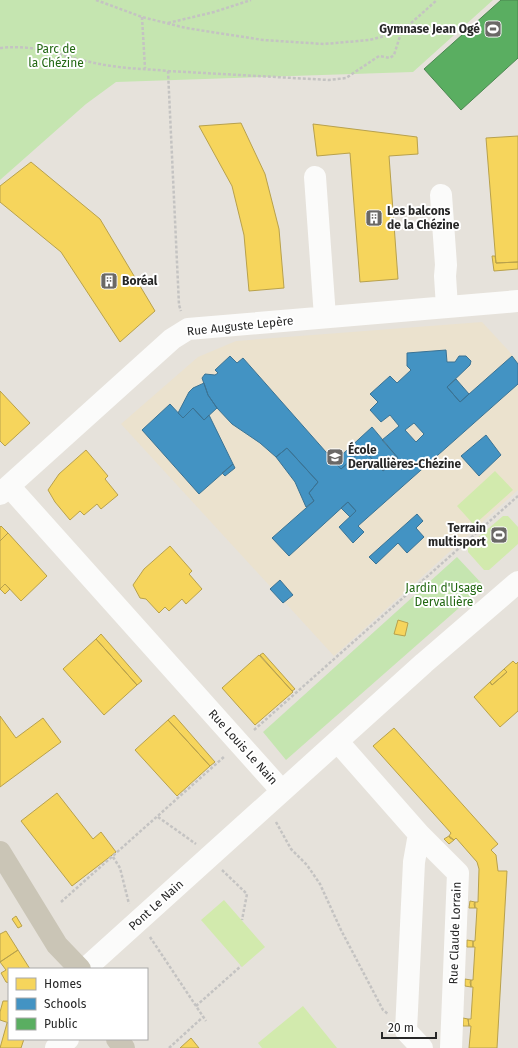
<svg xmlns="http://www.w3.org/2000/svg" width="518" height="1048" font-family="'Fira Sans',sans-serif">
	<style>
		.education { fill: #ebe2ce }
		.green { fill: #c5e5b0 }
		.pitch { fill: #d2eaad }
		.homes { fill: #f6d55c; stroke: #b8a14c }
		.schools { fill: #4393c3; stroke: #3b7394; fill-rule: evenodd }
		.public { fill: #5aae61; stroke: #4b8650 }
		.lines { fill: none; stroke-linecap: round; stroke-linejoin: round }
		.path { stroke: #c4c3c2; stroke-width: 2.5; stroke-dasharray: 3 2; stroke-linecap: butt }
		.minor { stroke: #fbfbfa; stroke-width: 22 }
		.major { stroke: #cac5b6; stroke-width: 22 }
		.labels { text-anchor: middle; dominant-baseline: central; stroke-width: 4; stroke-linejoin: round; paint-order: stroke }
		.poi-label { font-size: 12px; font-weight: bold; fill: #272727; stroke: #fff; text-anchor: start }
		.park-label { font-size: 12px; fill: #236813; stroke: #fff }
		.street-label { font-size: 12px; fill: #272727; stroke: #fff }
	</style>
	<rect width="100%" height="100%" fill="#e6e2db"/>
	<path class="education" d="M482 322 518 361V490L334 656 121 424 198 357 236 341Z"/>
	<path class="green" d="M0 0H493L413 72 116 82 86 104 0 180Z
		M457 557 484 586 286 760 263 732Z"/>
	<path class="pitch" d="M495 471 513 490 474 525 457 506Z
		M503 516H508L518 527V544L489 570H484L468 552V546Z
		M224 900 265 947 242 967 201 920Z
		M303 1006 337 1048H262L258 1043Z"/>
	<path class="homes" d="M241 123 265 174 279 229 284 288 249 291 244 235 232 186 199 126Z
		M313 124 417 137 418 154 389 156 398 279 360 282 350 153 317 156Z
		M518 136V262L496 263 486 138Z
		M31 162 100 219 155 311 120 342 61 252 0 202V186Z
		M492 256H495L496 263 518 262V269L494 271Z
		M0 391 30 423 5 446 0 441Z
		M86 450 108 476 105 479 118 495 101 509 97 504 84 515 80 511 70 520 55 502 48 490 59 474Z
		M1 526 8 533 0 541V527Z
		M8 533 47 576 21 601 5 584 0 589V541Z
		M170 546 192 571 189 574 202 589 186 604 182 599 169 611 165 607 159 613 146 599 140 598 133 585 144 569Z
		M5 584 10 589 5 594 0 589Z
		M398 620 408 623 405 636 394 634Z
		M101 634 142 681 137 685 96 639Z
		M96 639 137 685 104 715 63 669Z
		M263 653 295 689 292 691 260 655Z
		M259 655 293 692 255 725 222 688Z
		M513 661 516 664 518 662V711L500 727 474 697 490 682 492 685 507 672 504 669Z
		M504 669 507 672 492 685 490 682Z
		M174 715 215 762 210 766 168 720Z
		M0 716 16 738 43 718 61 742 0 787Z
		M168 720 210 766 177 796 135 750Z
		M394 728 498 844 491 850 496 855 498 871H507L497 1048H469L471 1026H469L468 1019H471L473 987H471L470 982 471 980H473L475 947H473V941H475L477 908H475L474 904 475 902H478L479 869 477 862 456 838 454 840 450 838 449 836 451 833 373 746Z
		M57 793 93 839 101 832 116 852 72 886 21 821Z
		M449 836 454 840 449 844 444 839Z
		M470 901 475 902V908H469Z
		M16 916 22 926 18 928 12 919Z
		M6 931 18 950 0 962V934Z
		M467 940 473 941V947H467Z
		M18 950 30 969H9V983L6 982 1 973 6 970 0 962Z
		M465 979 471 980V987L465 986Z
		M3 1001H9V1023L0 1020V1012Z
		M463 1018 468 1019 469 1026H463Z
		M7 1023H9V1039H24L21 1048H0Z
		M191 1038 199 1048H180Z"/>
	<path class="schools" d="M446 350 447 362H455L459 356H466L471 361 470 365 447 387 460 402 512 356 518 364V384L358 526 364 532 353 543 339 527 356 511 348 502 289 556 272 538 314 501 309 493 318 482 287 448 276 457 260 443 232 424 217 408 208 395 202 378 205 374 215 375 218 373 215 370 230 356 237 363 243 358 341 469 363 449 383 471 398 458 382 440 399 426 390 415 381 422 370 410 378 402 370 394 390 376 397 383 411 370 407 366V353ZM414 423 424 434 416 442 405 430Z
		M456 379 469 394 460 402 447 387Z
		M204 383 208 395 217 408 204 420 193 408 183 418 178 413 189 392 193 388Z
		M170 404 183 418 193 408 204 420 209 415 233 464 199 494 142 430Z
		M372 427 398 458 383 471 363 449 341 469 334 462Z
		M486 435 501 455 479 476 461 456Z
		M287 448 318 482 309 493 314 501 306 507 295 482 276 457Z
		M233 464 235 468 225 476 222 473Z
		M348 502 356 511 350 517 341 508Z
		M417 514 423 521 416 528 424 537 407 553 398 543 376 564 369 557Z
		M280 580 293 595 283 603 270 589Z"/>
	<path class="public" d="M501 0H518V58L461 110 424 69Z"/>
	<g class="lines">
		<path class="path" d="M96 0 142 17 186 28 263 40 324 44 369 40 401 32 437 0
			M142 17 145 68
			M168 23 214 12 251 0
			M0 48C41 43 72 61 112 66 130 69 149 69 168 71L179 305 181 311
			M168 71 329 80 346 78 379 56 390 58 394 55 401 33
			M254 730 518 496
			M158 817 196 844
			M276 822 291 849 307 865 320 884 341 930 383 1010 388 1014
			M113 857 120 868 129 904
			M222 870 247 894 242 920
			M61 902 225 756
			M150 937 206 1021
			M196 1006 241 966
			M169 1048 203 1017"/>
		<path class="minor" d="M315 177 325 317
			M441 195 446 265 445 276 447 307
			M9 486 282 791
			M0 494 172 339 188 329 518 301
			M338 742 419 834 458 873 451 1048
			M419 834 414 862 406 1031 422 1048
			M85 969 424 663 518 582
			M56 1048 68 1039"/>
		<path class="major" d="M0 852 57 945 80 969
			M117 1039 124 1048"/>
	</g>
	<defs>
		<g id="stadium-square" transform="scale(0.9)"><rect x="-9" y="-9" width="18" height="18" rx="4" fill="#6a6866" stroke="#fff"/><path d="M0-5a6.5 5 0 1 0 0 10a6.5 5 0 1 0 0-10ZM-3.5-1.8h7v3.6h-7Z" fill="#fff"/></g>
		<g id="building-square" transform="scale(0.9)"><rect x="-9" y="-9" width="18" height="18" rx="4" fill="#6a6866" stroke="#fff"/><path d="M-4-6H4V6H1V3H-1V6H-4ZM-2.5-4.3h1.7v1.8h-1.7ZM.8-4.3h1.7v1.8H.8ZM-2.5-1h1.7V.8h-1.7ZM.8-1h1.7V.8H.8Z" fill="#fff"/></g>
		<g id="school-square" transform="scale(0.9)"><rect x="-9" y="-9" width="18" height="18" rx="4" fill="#6a6866" stroke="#fff"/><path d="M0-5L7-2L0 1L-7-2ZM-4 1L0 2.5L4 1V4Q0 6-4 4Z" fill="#fff"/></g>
	</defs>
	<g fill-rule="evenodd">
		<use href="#stadium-square" x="493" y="29"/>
		<use href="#building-square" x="374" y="218"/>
		<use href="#building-square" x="109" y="281"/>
		<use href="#school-square" x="335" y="457"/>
		<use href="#stadium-square" x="499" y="535"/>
	</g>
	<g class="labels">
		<g class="poi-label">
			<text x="480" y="29" text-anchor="end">Gymnase Jean Ogé</text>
			<text x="387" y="211">Les balcons<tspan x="387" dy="14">de la Chézine</tspan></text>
			<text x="122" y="281">Boréal</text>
			<text x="348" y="450">École<tspan x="348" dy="14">Dervallières-Chézine</tspan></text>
			<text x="486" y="528" text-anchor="end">Terrain<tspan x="486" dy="14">multisport</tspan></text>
		</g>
		<g class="park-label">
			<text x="56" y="49">Parc de<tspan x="56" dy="14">la Chézine</tspan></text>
			<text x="444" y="588">Jardin d'Usage<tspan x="444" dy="14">Dervallière</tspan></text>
		</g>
		<g class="street-label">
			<text transform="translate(240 326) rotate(-6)">Rue Auguste Lepère</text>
			<text transform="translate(243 747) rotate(48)">Rue Louis Le Nain</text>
			<text transform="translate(156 905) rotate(-42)">Pont Le Nain</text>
			<text transform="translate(455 933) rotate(-88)">Rue Claude Lorrain</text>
		</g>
	</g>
	<rect x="8" y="968" width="140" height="72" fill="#ffffff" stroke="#a9a9a9"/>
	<rect x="16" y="978" width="20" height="12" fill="#f6d55c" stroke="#a9a9a9"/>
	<text x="44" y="988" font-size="12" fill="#272727">Homes</text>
	<rect x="16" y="998" width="20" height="12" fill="#4393c3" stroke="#a9a9a9"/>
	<text x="44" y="1008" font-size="12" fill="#272727">Schools</text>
	<rect x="16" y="1018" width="20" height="12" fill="#5aae61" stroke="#a9a9a9"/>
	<text x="44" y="1028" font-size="12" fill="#272727">Public</text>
	<path d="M382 1032v6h54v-6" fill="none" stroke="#272727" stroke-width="2"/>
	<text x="388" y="1032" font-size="12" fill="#272727" stroke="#ffffff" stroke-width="3" paint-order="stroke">20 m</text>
</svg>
